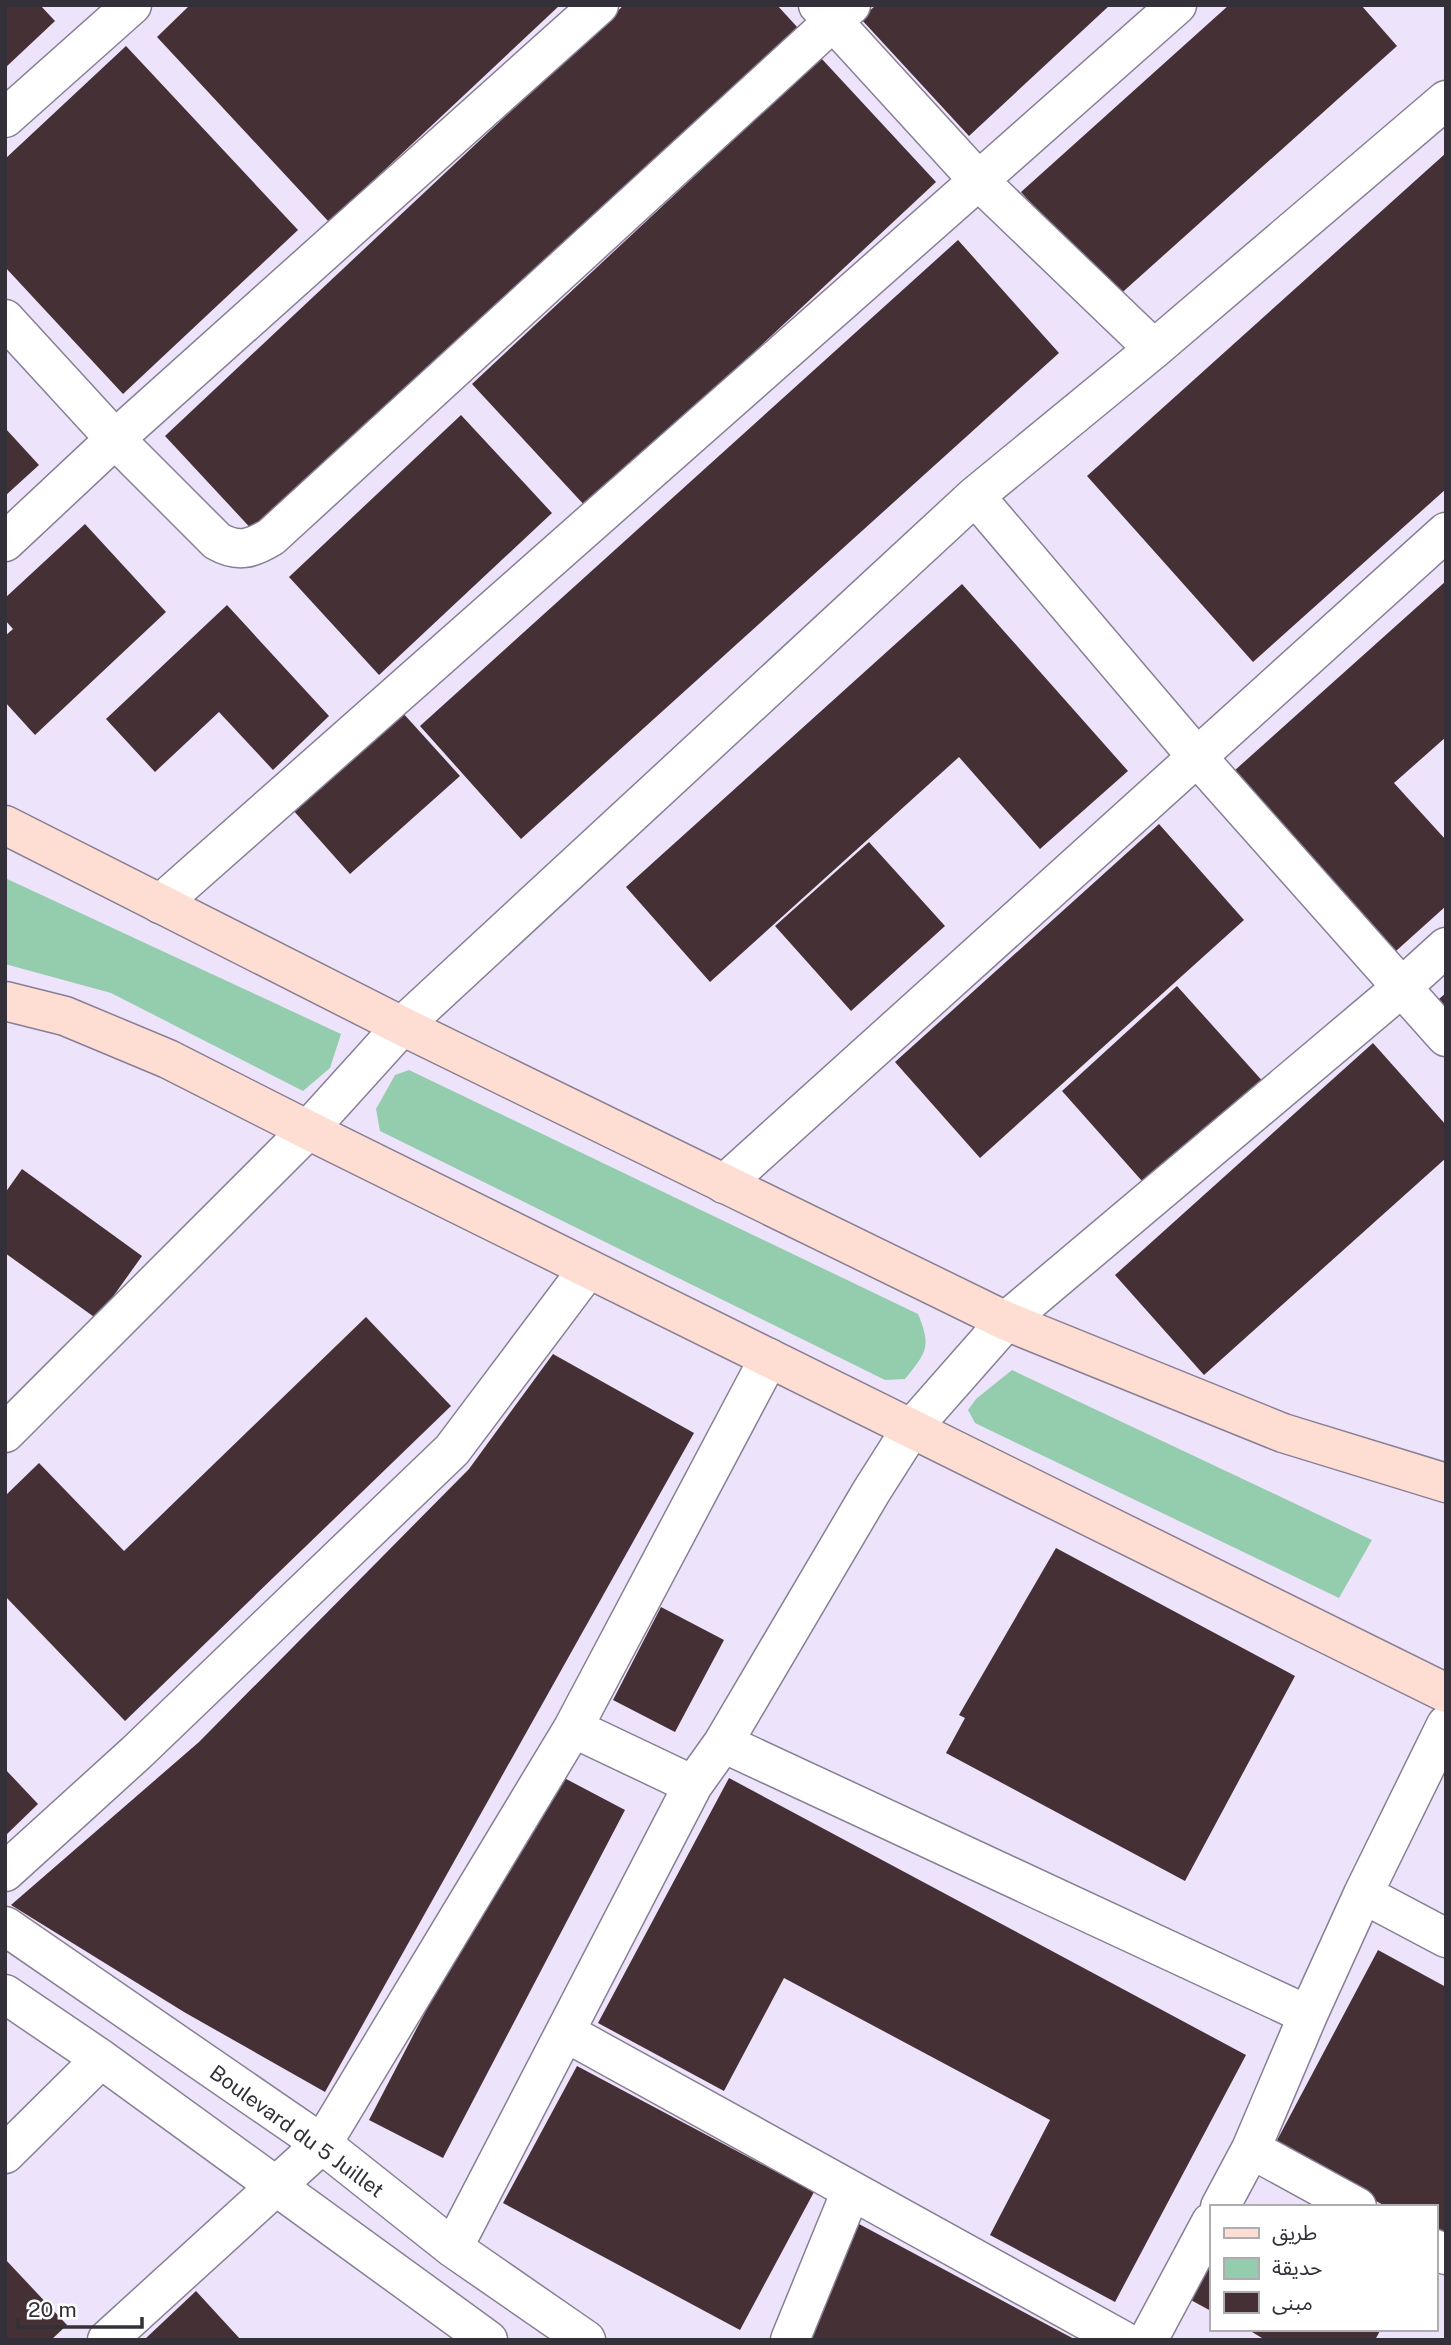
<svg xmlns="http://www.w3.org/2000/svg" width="1451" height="2345" font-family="'Public Sans','Noto Sans Arabic',sans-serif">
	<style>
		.green { fill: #94cdad }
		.building { fill: #453036 }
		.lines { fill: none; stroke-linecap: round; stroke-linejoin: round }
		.street-casing { stroke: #887f95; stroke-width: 41 }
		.secondary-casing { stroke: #887f95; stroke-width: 41 }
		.street { stroke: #fff; stroke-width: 38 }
		.secondary { stroke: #feded3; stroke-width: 38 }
		.labels { text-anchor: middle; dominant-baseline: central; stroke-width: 7; stroke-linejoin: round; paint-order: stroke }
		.street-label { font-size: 21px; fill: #343039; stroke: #fff }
	</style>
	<rect width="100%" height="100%" fill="#ede3fa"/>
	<path class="green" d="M5 878 341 1034 330 1068 303 1091 111 993 5 964Z
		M409 1070 918 1314C932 1347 926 1353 905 1379L885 1380 380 1131 376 1109 395 1075Z
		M1012 1370 1372 1540 1339 1598 975 1423 968 1410 976 1399Z"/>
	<path class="building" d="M5 5H40L55 21 5 68Z
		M190 5H560L329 222 157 37Z
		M624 5H777L798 28 257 535 165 436Z
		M876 5H1110L969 136 861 19Z
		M1229 5H1361L1397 46 1116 298 1021 192Z
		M126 46 298 230 123 394 5 267V159Z
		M821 58 936 182 587 508 472 384Z
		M1446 153V489L1253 662 1087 476Z
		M958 240 1059 353 521 839 420 726Z
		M461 415 552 513 379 675 289 577Z
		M5 428 39 465 5 496Z
		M85 524 166 612 35 735 5 702V636L13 629 5 620V598Z
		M1446 581V737L1394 783 1446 840V906L1386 960 1224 780Z
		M962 584 1128 771 1040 849 959 757 710 982 626 887Z
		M227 605 329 716 273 770 219 712 155 772 106 719Z
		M402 712 460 776 350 874 293 810Z
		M1159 824 1244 920 980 1158 895 1062Z
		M869 842 945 926 851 1011 775 926Z
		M1177 986 1266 1085 1150 1190 1062 1091Z
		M1446 993V1019L1433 1004Z
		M1373 1043 1446 1125V1158L1204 1375 1115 1275Z
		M22 1169 142 1256 97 1319 5 1253V1193Z
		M366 1317 451 1406 125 1721 5 1596V1496L39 1463 124 1551Z
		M553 1354 694 1433 325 2092 184 2012 11 1905 199 1742 469 1469Z
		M1056 1548 1295 1676 1185 1881 946 1753 965 1718 959 1715Z
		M661 1607 724 1640 675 1732 613 1700Z
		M5 1769 38 1804 5 1836Z
		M551 1771 625 1810 443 2158 369 2120Z
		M729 1778 1246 2055 1115 2302 990 2235 1050 2120 784 1978 724 2091 598 2023Z
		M1378 1950 1446 1987V2238L1435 2232V2207H1387L1274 2146Z
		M577 2066 814 2192 740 2330 503 2203Z
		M859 2224 1076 2340H797Z
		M1211 2257V2311L1189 2299Z
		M5 2259 67 2325 51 2340H5Z
		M196 2291 241 2340H144Z
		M1247 2329H1381L1375 2340H1261L1262 2338Z"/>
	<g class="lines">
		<g class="street-casing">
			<path id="street" d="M818 5 979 181 1154 349
				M5 118 132 5
				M5 319 115 439 217 541C238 553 251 549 271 537L851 5
				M975 496 1198 758 1446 1037
				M5 542 115 439 599 5
				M160 904 1177 5
				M724 1184 1446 532
				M5 1433 308 1130 402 1026 975 496 1154 349 1446 100
				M573 1728 693 1785
				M723 1743 1308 2015
				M5 1872 136 1753 452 1450 588 1269
				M1363 1894 1446 1938
				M5 1926 322 2144 453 2248 586 2340
				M5 1994 101 2059 488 2340
				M565 2032 1122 2340
				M1251 2149 1357 2207
				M5 2154 101 2059
				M1220 2207 1251 2149 1308 2015 1363 1894 1446 1725
				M453 2248 693 1785 723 1743 871 1492 911 1429 1006 1321 1401 988 1446 947
				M1435 2249 1446 2255
				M107 2340 322 2144 573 1728 769 1358
				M790 2340 851 2191
				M1148 2340 1211 2222"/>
		</g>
		<g class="secondary-casing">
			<path id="secondary" d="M5 825 402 1026 1006 1321 1283 1433 1446 1483
				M5 1001 65 1016 168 1059 308 1130 1446 1693"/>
		</g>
		<use href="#street" class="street"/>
		<use href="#secondary" class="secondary"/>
	</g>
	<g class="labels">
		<g class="street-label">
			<text transform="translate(297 2131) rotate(36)">Boulevard du 5 Juillet</text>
		</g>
	</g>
	<rect width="1451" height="2345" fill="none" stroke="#343039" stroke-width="14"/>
	<rect x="1210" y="2205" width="228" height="126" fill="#ffffff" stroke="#aeacb0" stroke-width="2"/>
	<rect x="1224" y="2228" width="35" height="10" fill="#feded3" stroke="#aeacb0" stroke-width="2"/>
	<text x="1272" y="2240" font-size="21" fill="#343039">طريق</text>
	<rect x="1224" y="2258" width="35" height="21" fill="#94cdad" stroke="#aeacb0" stroke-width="2"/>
	<text x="1272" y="2275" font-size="21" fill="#343039">حديقة</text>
	<rect x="1224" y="2292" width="35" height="21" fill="#453036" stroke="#aeacb0" stroke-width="2"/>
	<text x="1272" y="2310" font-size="21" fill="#343039">مبنى</text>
	<path d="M18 2317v10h124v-10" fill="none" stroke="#343039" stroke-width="3.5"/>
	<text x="28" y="2317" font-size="21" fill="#343039" stroke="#ffffff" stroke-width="5" paint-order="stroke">20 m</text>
</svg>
